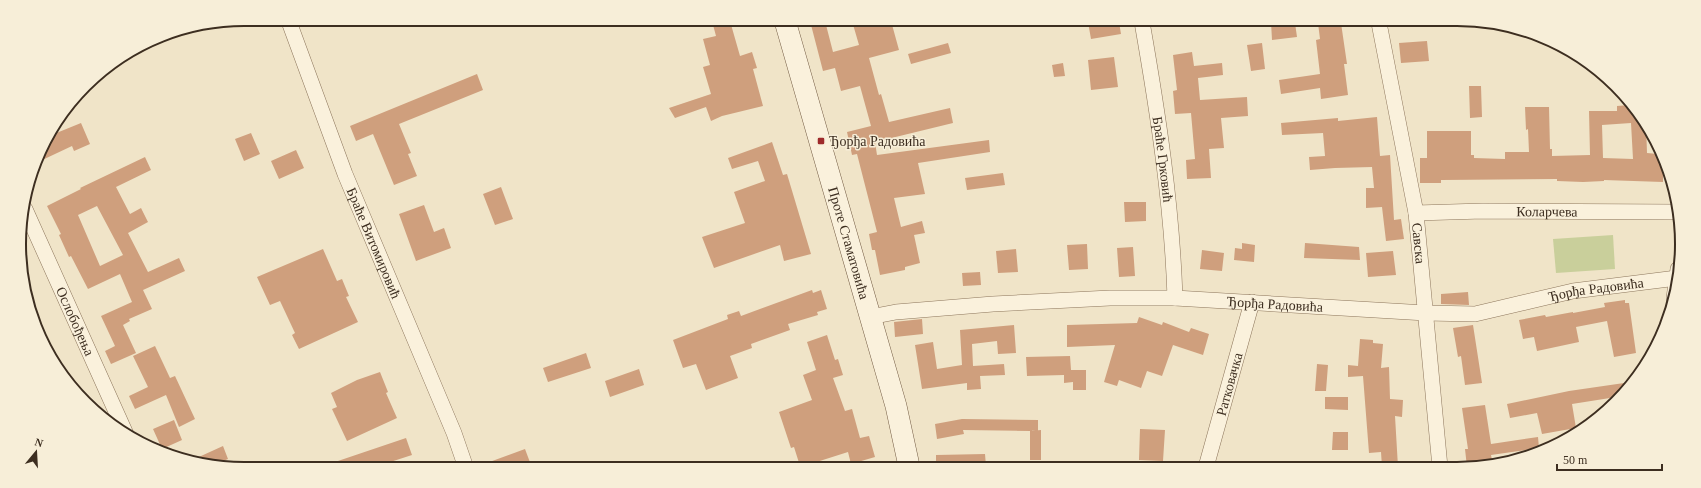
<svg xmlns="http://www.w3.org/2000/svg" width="1701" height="488" font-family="Georgia,serif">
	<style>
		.green { fill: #c9cf9b }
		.building { fill: #cf9f7d; fill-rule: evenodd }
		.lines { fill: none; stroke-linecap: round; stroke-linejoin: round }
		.street-casing { stroke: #8d765c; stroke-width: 16 }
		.secondary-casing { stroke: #6f573f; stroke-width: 22 }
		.street { stroke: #faf1dc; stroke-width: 15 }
		.secondary { stroke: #faf1dc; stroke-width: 21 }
		.poi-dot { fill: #9e2a2b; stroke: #f7eed8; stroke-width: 1.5 }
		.labels { text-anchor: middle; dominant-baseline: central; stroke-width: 3; stroke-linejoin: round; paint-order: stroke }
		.poi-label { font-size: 14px; fill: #3d2e20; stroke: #f7eed8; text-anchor: start }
		.street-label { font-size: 14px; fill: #3d2e20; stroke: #f7eed8 }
		.rim { fill: none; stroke: #3d2e20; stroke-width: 2 }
	</style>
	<rect width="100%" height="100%" fill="#f0e4c8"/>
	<path class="green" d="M1613 235 1615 269 1556 273 1553 239Z"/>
	<path class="building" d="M712 21H730L740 56 752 52 757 68 753 69 763 106 722 116 711 121 706 107 675 118 669 108 711 94 703 67 710 65 703 39 716 36Z
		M810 21H825L833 52 859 45 852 21H875L876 25 891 21 899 50 869 58 879 95 881 94 889 122 950 108 953 123 875 142 877 155 989 140 990 152 918 163 925 194 894 198 901 227 922 221 925 233 914 235 920 263 905 267V270L880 275 875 250H872L869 234 877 232 857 154 852 155 847 132 871 126 860 86 841 91 835 68 823 71Z
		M1088 22H1119L1121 34 1091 39Z
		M1271 22 1295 23 1297 37 1272 40Z
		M1318 23H1341L1347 64H1344L1348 95 1321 99 1320 88 1281 94 1279 80 1320 74 1316 40 1320 39Z
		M1427 41 1429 61 1401 63 1399 43Z
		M948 43 951 53 911 64 908 54Z
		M1262 43 1265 69 1251 71 1247 45Z
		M1192 52 1194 66 1222 63 1223 75 1198 78 1200 100 1247 97 1248 116 1221 118 1224 148 1209 149 1211 178 1187 179 1186 160 1195 159 1191 113 1175 114 1173 91 1177 90 1173 55Z
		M1114 57 1118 87 1091 90 1088 60Z
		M1063 63 1065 76 1054 77 1052 65Z
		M477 74 483 90 399 124 411 153 408 154 417 176 394 185 373 134 356 141 350 126Z
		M1469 86H1481L1482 117 1470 118Z
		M1630 105 1644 119 1646 123 1647 153 1658 154 1663 165V182L1604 180V181L1583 182 1557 181V179L1441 180V183H1420V158H1427V131H1471V155H1474V158L1505 159V152H1529L1528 129 1526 130 1525 107H1549L1550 149H1552V156L1590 155 1589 111H1617V106ZM1631 123 1633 159 1603 158 1602 125Z
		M1377 117 1380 156 1390 155 1394 220 1401 219 1404 239 1386 241 1382 207 1366 208V188H1374L1372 167 1335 168 1310 170 1309 157 1325 156 1323 133 1282 135 1281 123 1338 118V121Z
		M81 123 90 144 74 151 72 146 38 162 42 144 49 136Z
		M251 133 260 154 244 161 235 139Z
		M772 142 783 175 787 174 811 254 784 261 780 245 714 268 702 237 745 223 734 192 765 181 758 161 732 169 728 158Z
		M296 150 304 168 279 179 271 161Z
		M145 157 151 170 116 187 130 214 141 208 148 222 128 233 148 272 179 258 185 271 143 290 152 309 129 319 130 321 123 325 136 353 111 364 105 351 115 346 101 316 132 302 120 274 88 289 71 256 69 257 59 235 61 234 47 206 81 189 80 188ZM97 206 123 255 100 266 78 215Z
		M1003 173 1005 185 967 190 965 178Z
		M501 187 513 219 495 225 483 194Z
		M1124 202H1146V221L1125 222Z
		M424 205 434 232 444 228 451 248 416 261 399 214Z
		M1242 243 1255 245 1254 262 1234 260 1235 248 1242 249Z
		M1305 243 1359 247 1360 260 1304 258Z
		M1087 244 1088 269 1069 270 1067 245Z
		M1133 247 1135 276 1119 277 1117 248Z
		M323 249 337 281 342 279 349 296 346 297 358 322 299 349 292 335 295 333 280 301 270 305 257 277Z
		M1016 249 1018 272 998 273 996 251Z
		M1202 250 1224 253 1222 271 1200 269Z
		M1393 251 1396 275 1368 277 1366 253Z
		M980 272 981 285 963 286 962 273Z
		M812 290 813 293 821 290 827 309 817 312 818 315 788 324 790 330 751 344 752 348 730 356 738 378 706 390 696 364 683 368 673 340 728 319 727 315 739 311 741 316Z
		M1468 292 1469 305 1441 304V294Z
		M1625 300V303H1629L1636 353 1614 357 1607 321 1576 327 1579 342 1537 351 1534 337 1523 339 1519 320 1545 315 1546 317 1573 312V313L1605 307 1604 303Z
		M1139 317 1162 325 1163 322 1189 332 1191 328 1209 334 1203 355 1173 345 1162 376 1147 371 1141 388 1119 380 1117 386 1104 382 1115 345 1067 347V325L1137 323Z
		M922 319 923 334 895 337 894 322Z
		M1014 325 1016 353 998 354 997 341 972 344 973 366 1004 364 1005 375 980 376 981 389 967 390V383L922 389 915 345 933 342 937 369 962 365 960 330Z
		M1473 325 1482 383 1465 385 1461 356 1458 357 1453 328Z
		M827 335 835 360 838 359 843 375 833 378 845 411 852 409 860 438 869 436 875 457 851 464 848 452 804 466H800L794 447 791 448 779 412 812 400 803 375 816 370 807 342Z
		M1360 339 1373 340V343L1383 344 1381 368 1389 367 1390 399 1403 400 1402 417 1395 416 1398 467H1382L1381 452 1369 453 1363 376 1348 377V365L1358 366Z
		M155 346 170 378 175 376 195 419 179 427 166 395 135 409 129 396 148 387 133 356Z
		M586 353 591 368 548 382 543 368Z
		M1070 356 1071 370H1086V390H1073V382L1064 383V375L1027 376 1026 357Z
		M1317 364 1328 365 1326 391H1315Z
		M639 369 644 385 610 397 605 381Z
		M380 372 388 392 386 393 397 418 347 441 332 409 337 407 331 393 357 380Z
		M1631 382 1616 403 1612 406 1610 398 1572 404 1576 428 1542 434 1537 413 1510 418 1507 404 1569 391Z
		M1325 397H1348V410L1325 409Z
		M1485 405 1491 444 1538 437 1539 448 1491 455 1493 465 1486 467H1467L1465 449H1468L1462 408Z
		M962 419 1038 420V431L963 430 964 434 937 439 935 424Z
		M174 420 182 440 162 449 153 429Z
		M1140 429 1165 430 1163 461 1139 460Z
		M1041 430V460H1030V431Z
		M1333 432H1348V450H1332Z
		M406 438 412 455 381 465H333L332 463Z
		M223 446 228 459 213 465H200L190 461Z
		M525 449 531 465H484V464Z
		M985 454 986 466H936V455Z"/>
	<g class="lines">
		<g class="street-casing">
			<g id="street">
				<path id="s1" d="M288 19 345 174 454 433 465 465"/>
				<path id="s2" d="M1142 22C1158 113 1172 205 1175 298"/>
				<path id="s3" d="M1379 23 1416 213 1440 467"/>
				<path id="s4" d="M25 209 126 434"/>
				<path id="s5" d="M1416 213 1483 211 1678 212"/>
				<path d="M1674 298 1678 269"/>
				<path id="s6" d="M870 317 896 312 993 304 1110 298H1175L1426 313 1475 314 1573 291 1677 278"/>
				<path id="s7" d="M1206 467 1252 302"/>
			</g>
		</g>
		<g class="secondary-casing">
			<g id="secondary">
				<path id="s8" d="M785 21 896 406 909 466"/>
			</g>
		</g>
		<use href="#street" class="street"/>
		<use href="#secondary" class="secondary"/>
	</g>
	<rect class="poi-dot" x="817" y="137" width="8" height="8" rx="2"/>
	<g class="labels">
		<g class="poi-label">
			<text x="829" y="141">Ђорђа Радовића</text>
		</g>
		<g class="street-label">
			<text stroke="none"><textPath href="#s2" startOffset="139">Браће Грковић</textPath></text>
			<text stroke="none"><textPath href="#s5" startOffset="131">Коларчева</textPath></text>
			<text stroke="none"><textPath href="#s1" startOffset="240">Браће Витомировић</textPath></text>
			<text stroke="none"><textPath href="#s8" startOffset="231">Проте Стаматовића</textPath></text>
			<text stroke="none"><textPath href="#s3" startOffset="224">Савска</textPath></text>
			<text stroke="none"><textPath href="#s6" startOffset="730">Ђорђа Радовића</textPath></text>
			<text stroke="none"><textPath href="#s6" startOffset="406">Ђорђа Радовића</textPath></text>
			<text stroke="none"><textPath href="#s4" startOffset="123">Ослобођења</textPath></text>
			<text stroke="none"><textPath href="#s7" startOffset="86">Ратковачка</textPath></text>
		</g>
	</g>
	<path d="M0 0H1701V488H0ZM244 26H1457A218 218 0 0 1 1675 244V244A218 218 0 0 1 1457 462H244A218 218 0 0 1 26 244V244A218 218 0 0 1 244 26Z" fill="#f7eed8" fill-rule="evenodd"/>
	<path class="rim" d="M244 26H1457A218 218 0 0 1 1675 244V244A218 218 0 0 1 1457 462H244A218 218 0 0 1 26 244V244A218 218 0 0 1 244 26Z"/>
	<g transform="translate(36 452) rotate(18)" stroke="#f7eed8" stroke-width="3" paint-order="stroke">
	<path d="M0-3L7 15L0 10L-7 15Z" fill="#3d2e20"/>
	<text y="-6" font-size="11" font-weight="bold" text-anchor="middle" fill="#3d2e20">N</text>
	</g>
	<path d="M1557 464v6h105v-6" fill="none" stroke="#3d2e20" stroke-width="2"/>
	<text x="1563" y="464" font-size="12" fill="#3d2e20" stroke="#f7eed8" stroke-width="3" paint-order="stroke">50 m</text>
</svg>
